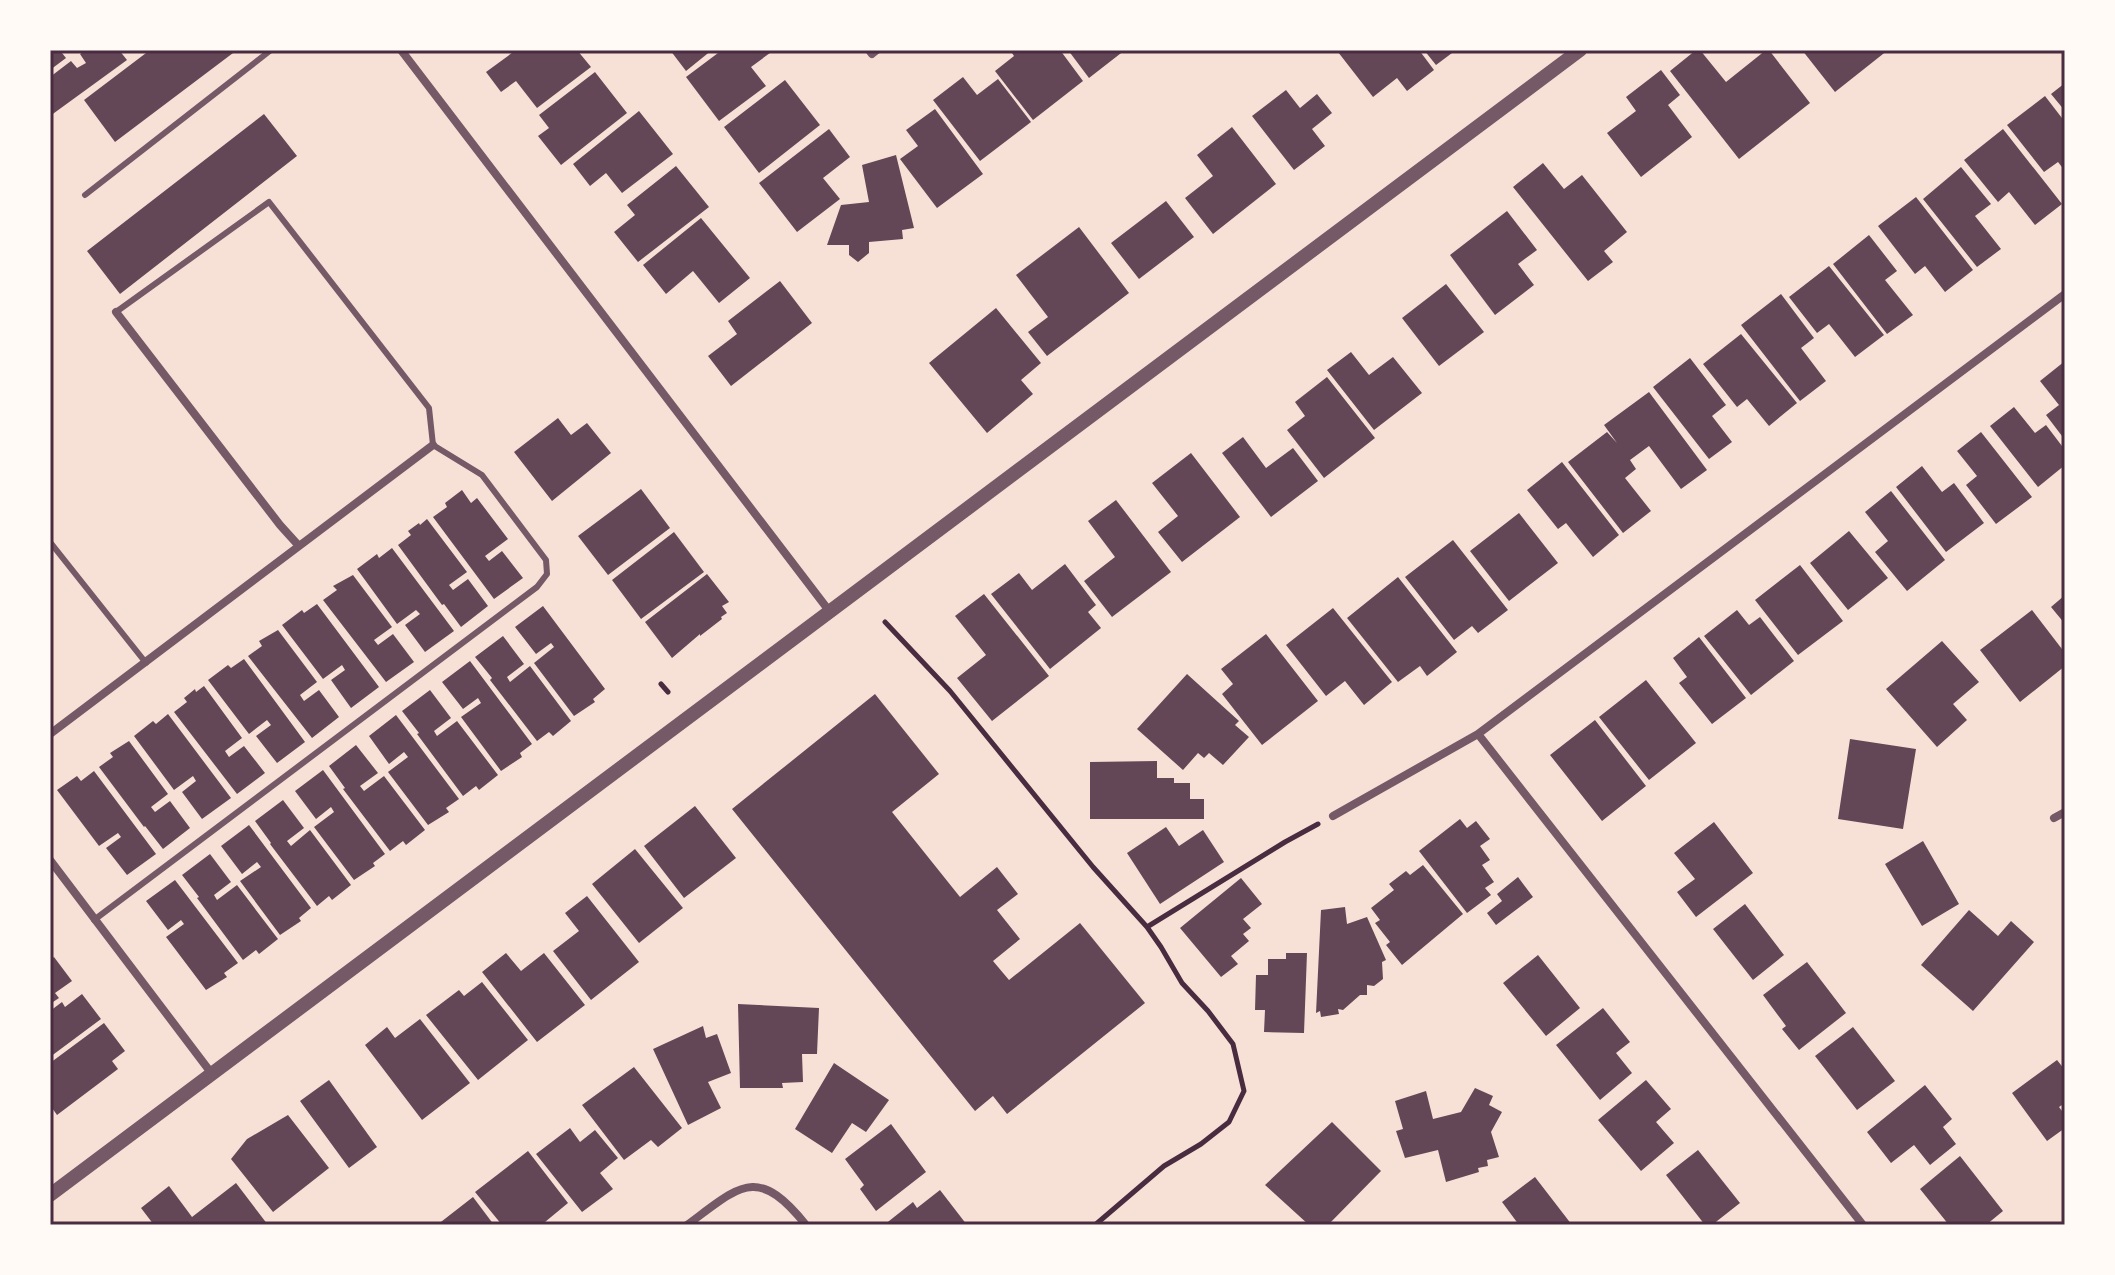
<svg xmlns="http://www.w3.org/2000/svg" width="2115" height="1275" font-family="'Open Sans',sans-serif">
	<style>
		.building { fill: #644757 }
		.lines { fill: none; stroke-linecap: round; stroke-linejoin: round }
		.path { stroke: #4a2c40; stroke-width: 5 }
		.service { stroke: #755966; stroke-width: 6 }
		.minor { stroke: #755966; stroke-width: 8 }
		.tertiary { stroke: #755966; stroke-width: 14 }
		.neatline { fill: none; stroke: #4a2c40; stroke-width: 3 }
	</style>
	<rect width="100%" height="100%" fill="#f7e1d7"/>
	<path class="building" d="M50 50H67L62 53 66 58 50 70Z
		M86 50H119L127 60 50 116V77L71 61 77 68 86 63 80 54Z
		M150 50H237L115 142 84 100Z
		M516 50H577L591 67 537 108 516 81 501 92 486 72Z
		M670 50H712L686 71Z
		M722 50H774L751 67 766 86 719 121 686 77Z
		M1010 50H1060L1083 81 1033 120 995 71 1014 56Z
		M1068 50H1125L1089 78Z
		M1340 50H1419L1434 70 1407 91 1397 78 1373 97 1338 52Z
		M1424 50H1456L1436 65Z
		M1696 50H1700L1726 82 1766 50H1769L1810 103 1739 159 1670 71Z
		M1802 50H1888L1835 92Z
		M1661 70 1680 95 1668 105 1692 137 1641 177 1607 133 1636 111 1626 97Z
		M595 72 627 113 561 165 538 136 549 128 539 115Z
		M963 77 977 95 998 79 1031 122 980 161 933 100Z
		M785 80 820 125 759 173 724 127Z
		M2065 83V111L2051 94Z
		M1286 90 1300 108 1317 94 1332 113 1312 129 1325 146 1294 170 1252 116Z
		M2045 96 2065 122V171L2058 162 2044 172 2007 125Z
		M935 109 983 174 937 208 900 159 918 146 906 130Z
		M639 111 673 154 622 193 606 173 590 186 573 164Z
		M264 114 297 156 120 294 87 251Z
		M1232 127 1276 184 1213 234 1185 198 1213 176 1197 155Z
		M829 129 850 157 823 178 840 199 797 232 759 183Z
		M2003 129 2062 204 2035 225 2009 192 1998 202 1964 160Z
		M896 155 914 228 902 230 903 239 869 242V253L858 262 849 255V245H827L841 205 869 202 862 165Z
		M1543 163 1564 189 1582 175 1627 232 1604 251 1613 262 1588 281 1513 187Z
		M676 166 709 207 638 262 614 232 635 215 627 205Z
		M1961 167 1991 204 1975 216 2001 249 1977 267 1923 199Z
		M1916 197 1973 270 1945 292 1925 266 1915 274 1878 226Z
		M1166 201 1194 237 1139 279 1111 243Z
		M1507 211 1537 250 1518 264 1534 285 1495 315 1450 255Z
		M701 218 750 278 719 303 693 271 666 294 643 265Z
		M1079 227 1129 293 1047 356 1028 332 1048 317 1016 275Z
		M1869 235 1897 271 1885 280 1913 315 1887 334 1833 264Z
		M1829 266 1884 335 1855 357 1829 324 1817 333 1789 297Z
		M780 281 812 323 731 386 708 356 737 334 728 321Z
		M1446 284 1484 332 1439 366 1402 318Z
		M1781 294 1814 338 1801 348 1826 381 1800 401 1741 325Z
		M996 308 1041 363 1021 380 1033 394 987 433 929 363Z
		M1741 334 1797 403 1769 426 1747 399 1737 407 1703 364Z
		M1351 352 1369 375 1393 357 1422 393 1374 430 1327 370Z
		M1690 358 1726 405 1712 416 1732 442 1709 459 1653 387Z
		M2065 361V440L2046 415 2059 405 2040 381Z
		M1327 377 1375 438 1324 478 1287 430 1305 416 1295 402Z
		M1649 392 1707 470 1681 489 1649 446 1630 460 1636 469 1625 478 1651 511 1623 533 1568 462 1607 432 1617 443 1604 425Z
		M2014 407 2035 433 2046 425 2065 450V465L2038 487 1990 426Z
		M558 418 571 435 587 423 611 453 552 501 514 452Z
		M1981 432 2032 497 1996 524 1966 485 1977 476 1957 451Z
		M1243 437 1266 468 1293 448 1318 481 1271 517 1222 453Z
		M1191 453 1240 517 1182 562 1158 532 1178 516 1152 483Z
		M1562 462 1619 535 1593 557 1566 523 1558 529 1527 490Z
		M1922 466 1942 492 1954 483 1984 523 1946 552 1896 487Z
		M641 489 670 528 608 575 578 536Z
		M462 490 471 503 477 498 508 539 485 556 489 561 502 551 523 578 494 599 433 517 447 507 445 503Z
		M1891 491 1945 560 1907 591 1875 552 1888 541 1865 512Z
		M1116 500 1171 572 1112 617 1084 581 1115 557 1088 521Z
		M1519 513 1558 563 1509 601 1470 551Z
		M427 519 467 572 449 585 453 590 468 579 488 606 461 627 444 604 442 605 398 545 411 535 408 531 419 523 420 525Z
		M1849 531 1888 578 1848 610 1810 563Z
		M674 532 704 572 641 619 612 580Z
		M1453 540 1508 610 1478 633 1472 626 1454 640 1405 577Z
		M392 548 454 631 425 652 405 625 420 614 416 610 397 624 357 569 377 554 379 558Z
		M1065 564 1096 605 1088 612 1101 628 1050 669 991 594 1019 573 1032 590Z
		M1800 565 1843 621 1798 655 1755 600Z
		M707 574 729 602 722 606 727 613 721 617 722 619 700 636V634L672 658 645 622Z
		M353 575 392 627 374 640 378 645 393 634 414 662 386 682 323 600 337 590 333 586Z
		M1398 577 1457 652 1427 676 1420 666 1398 682 1347 618Z
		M984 594 1049 676 992 721 957 678 986 655 955 616Z
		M2065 595V624L2051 607Z
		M317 604 379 687 351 708 331 680 345 670 342 665 323 679 282 625 302 610 304 613Z
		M543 606 605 689 593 699 595 702 574 716 534 663 554 647 551 643 536 654 515 627Z
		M1333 608 1392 682 1364 705 1345 681 1326 696 1286 645Z
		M1737 610 1749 625 1760 617 1794 661 1751 695 1704 636Z
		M2032 610 2065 653V666L2020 702 1980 650Z
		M278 630 317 682 300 695 304 701 319 690 339 717 312 738 248 656 262 646 259 641Z
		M1266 634 1318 701 1262 745 1222 694 1233 684 1221 669Z
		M503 636 524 664 507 677 510 682 530 666 571 721 553 736 549 732 537 741 490 680 492 678 475 657Z
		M1699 637 1746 698 1712 724 1679 683 1687 677 1673 658Z
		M1942 641 1979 682 1953 704 1967 720 1937 747 1886 689Z
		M244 659 305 742 277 763 256 736 271 725 267 720 249 734 208 680 228 665 231 668Z
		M470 661 532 744 520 753 522 757 501 771 461 717 481 703 478 698 463 709 442 682Z
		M1187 674 1239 721 1235 725 1249 737 1223 765 1209 753 1204 758 1198 753 1183 770 1137 729Z
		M1646 680 1696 743 1649 780 1599 717Z
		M204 686 242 738 225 751 229 757 244 746 265 773 237 794 174 712 187 702 184 698 195 689 196 692Z
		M430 690 451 718 434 731 437 736 457 721 498 775 479 790 476 786 463 796 417 734 419 733 402 711Z
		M875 694 939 774 892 812 960 897 997 867 1018 894 997 910 1020 939 993 961 1009 980 1080 923 1145 1003 1007 1114 993 1096 975 1111 732 809Z
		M168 714 231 798 202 819 182 792 196 781 193 776 174 790 134 736 153 721 156 724Z
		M396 715 459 799 446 808 449 812 428 825 388 772 408 757 404 752 389 764 369 736Z
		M1595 720 1646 786 1602 821 1550 755Z
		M1850 739 1916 749 1903 829 1838 819Z
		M129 741 168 794 151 807 155 812 170 801 190 828 163 849 145 826 144 827 99 767 113 757 110 753Z
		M356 745 378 773 360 786 364 791 384 776 425 830 406 845 403 841 390 851 343 789 345 788 329 766Z
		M1157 761V778H1174V783H1190V799H1204V819H1090V762Z
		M323 770 385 854 373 863 375 866 354 880 314 827 334 812 331 807 316 819 295 791Z
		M94 771 156 854 127 875 106 848 121 837 118 833 99 846 57 790 77 776 81 781Z
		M283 800 304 828 287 841 291 846 310 830 351 885 332 900 329 896 317 906 270 844 271 843 255 821Z
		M695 806 736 858 684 898 644 846Z
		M1460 819 1467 828 1476 821 1490 839 1480 846 1490 860 1482 865 1494 882 1485 888 1491 895 1467 913 1419 851Z
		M1714 822 1753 873 1696 917 1677 892 1695 879 1674 853Z
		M249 825 311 908 299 918 301 921 280 935 240 881 261 867 257 862 242 874 221 846Z
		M1166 827 1179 846 1203 830 1224 862 1160 904 1127 853Z
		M1923 841 1959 904 1922 926 1885 864Z
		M635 849 683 908 639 943 592 884Z
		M210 854 231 882 214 895 217 900 237 885 278 939 259 954 256 950 243 960 197 898 199 897 182 875Z
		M1423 865 1463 914 1402 965 1386 945 1390 942 1375 923 1380 920 1371 908 1394 890 1389 884 1406 871 1410 875Z
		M1518 877 1533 897 1496 925 1487 913 1502 901 1497 894Z
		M1241 878 1262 904 1243 919 1251 928 1243 934 1249 941 1231 956 1238 964 1221 977 1180 928Z
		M175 880 238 963 224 973 227 977 206 990 166 937 184 924 181 920 168 930 146 901Z
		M587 896 639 962 591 1000 553 951 579 931 565 913Z
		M1745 904 1784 955 1753 980 1713 929Z
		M1345 907 1347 924 1367 917 1386 960 1382 962 1383 979 1374 986 1367 985V995H1360L1343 1010 1338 1009 1339 1014 1321 1017 1320 1011 1316 1013 1321 910Z
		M1969 910 1998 936 2011 921 2034 942 1973 1011 1921 965Z
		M506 953 521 971 544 953 585 1005 537 1042 482 972Z
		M1286 953H1307L1304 1033 1264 1032 1265 1010H1255L1256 975H1268V959H1286Z
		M1538 955 1580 1008 1546 1036 1503 983Z
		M54 957 72 981 55 993 59 998 50 1004V960Z
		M1807 962 1846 1013 1799 1050 1782 1029 1786 1026 1763 995Z
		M482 982 528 1040 478 1080 426 1015 459 990 464 996Z
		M82 994 101 1019 50 1057V1011L62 1002 65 1007Z
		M738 1004 819 1008 817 1054H802L803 1082 782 1083 783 1088H740Z
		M1603 1008 1630 1042 1616 1053 1632 1073 1600 1100 1556 1045Z
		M420 1019 470 1083 422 1120 365 1045 387 1027 395 1038Z
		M104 1023 125 1051 112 1061 118 1069 57 1115 50 1105V1063Z
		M703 1026 706 1038 717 1034 731 1073 708 1082 721 1108 688 1125 653 1049Z
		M1853 1027 1895 1081 1857 1110 1815 1056Z
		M2057 1060 2065 1070V1103L2059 1107 2065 1115V1128L2047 1141 2012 1093Z
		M834 1063 889 1100 866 1132 852 1123 832 1153 795 1129Z
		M634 1067 682 1128 658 1147 651 1140 624 1160 582 1105Z
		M329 1080 377 1147 349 1168 300 1101Z
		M1646 1080 1671 1109 1656 1122 1674 1143 1641 1171 1598 1120Z
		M1925 1085 1952 1119 1943 1127 1956 1144 1930 1165 1914 1145 1891 1163 1867 1132Z
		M1475 1088 1493 1096 1489 1105 1502 1112 1491 1132 1499 1157 1487 1160 1488 1166 1478 1168 1479 1172 1446 1182 1438 1150 1405 1158 1396 1131 1403 1129 1395 1101 1426 1091 1433 1119 1461 1112Z
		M288 1115 329 1168 273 1212 231 1159 247 1139Z
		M1332 1122 1381 1171 1328 1225H1309L1265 1185Z
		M891 1124 926 1172 876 1211 860 1189 864 1185 845 1159Z
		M570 1128 580 1142 595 1130 618 1158 600 1173 613 1189 582 1212 536 1154Z
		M1698 1150 1740 1203 1712 1225H1705L1666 1175Z
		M528 1151 568 1203 545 1222 547 1225H502L475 1192Z
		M1960 1156 2003 1211 1986 1225H1949L1920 1189Z
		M1535 1177 1572 1225H1519L1502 1202Z
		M236 1183 268 1225H154L141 1208 169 1186 192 1217Z
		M940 1190 967 1225H884L913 1202 917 1208Z
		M473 1197 494 1225H437Z"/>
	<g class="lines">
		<path class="path" d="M885 622 950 691 1093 867 1147 927 1161 947 1182 983 1208 1011 1233 1044 1244 1091 1229 1122 1201 1144 1164 1166 1095 1225
			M661 684 668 692
			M1147 927 1285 842 1318 824"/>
		<path class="service" d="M85 195 271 50
			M50 542 146 663
			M94 920 537 587 547 574 546 560 482 475 433 445 429 408 269 202 116 312"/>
		<path class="minor" d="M401 50 830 612
			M869 50 872 54 877 50
			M116 312 280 525 299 546
			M50 734 433 445
			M1478 734 1863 1225
			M1333 816 1478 734 2065 294
			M2054 818 2065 812
			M50 860 212 1074
			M687 1225C740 1186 757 1164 806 1225"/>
		<path class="tertiary" d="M50 1195 1580 50"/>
	</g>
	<rect width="2115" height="1275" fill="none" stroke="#fffaf5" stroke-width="104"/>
	<rect x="52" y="52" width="2011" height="1171" class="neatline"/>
</svg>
